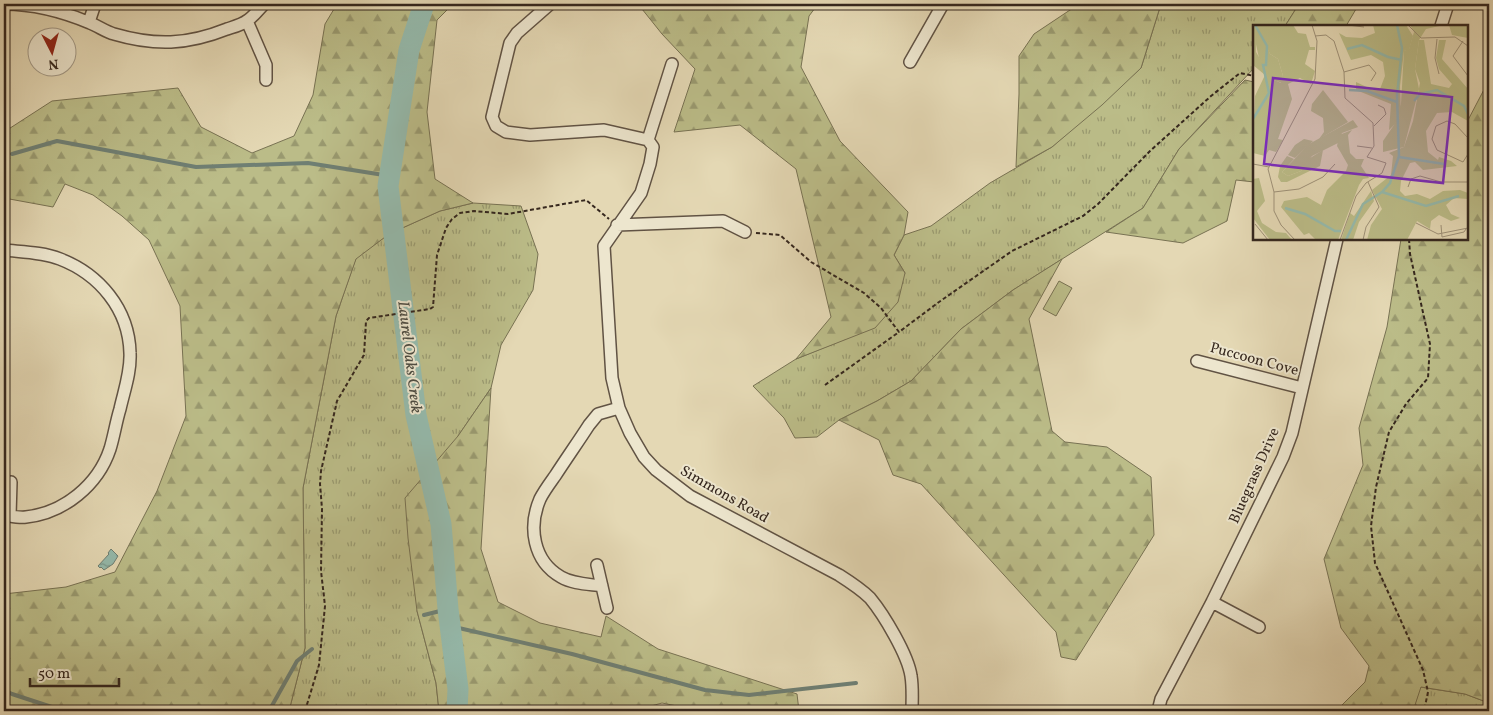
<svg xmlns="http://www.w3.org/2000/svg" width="1493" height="715" font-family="Vollkorn,serif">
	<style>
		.grass { fill: url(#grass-tufts); stroke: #787253 }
		.forest { fill: url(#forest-firs); stroke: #787253 }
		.pitch { fill: #bbbc88; stroke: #787253 }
		.water { fill: url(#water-ripples); stroke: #6f7f73 }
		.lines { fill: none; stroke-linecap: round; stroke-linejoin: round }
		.stream { stroke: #6f7f73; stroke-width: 4 }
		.river { stroke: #95baac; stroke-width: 21 }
		.minor-casing { stroke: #615344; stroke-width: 14 }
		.path { stroke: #35271e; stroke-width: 2; stroke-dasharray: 4 2.5; stroke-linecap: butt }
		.minor { stroke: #ede6ce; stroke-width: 11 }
		.labels { text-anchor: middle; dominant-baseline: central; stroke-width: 4; stroke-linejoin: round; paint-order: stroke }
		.street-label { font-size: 15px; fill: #35271e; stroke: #ede6ce }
		.water-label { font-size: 16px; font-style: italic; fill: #4d4c42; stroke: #ede6ce }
		.inset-river { fill: none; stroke: #95baac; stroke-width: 2.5 }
		.inset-road { fill: none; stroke: #9e9178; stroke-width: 1 }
		.view { fill: #7b2cbf; fill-opacity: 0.15; stroke: #7b2cbf; stroke-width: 2.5 }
		.inset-edge { fill: none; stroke: #35271e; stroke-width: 2.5 }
	</style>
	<defs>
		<pattern id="grass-tufts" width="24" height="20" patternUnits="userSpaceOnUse" patternTransform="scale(1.25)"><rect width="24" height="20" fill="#bbbc88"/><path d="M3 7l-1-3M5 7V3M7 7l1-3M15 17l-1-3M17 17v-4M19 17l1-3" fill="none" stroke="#99996f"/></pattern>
		<pattern id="forest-firs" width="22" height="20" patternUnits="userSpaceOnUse" patternTransform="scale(1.25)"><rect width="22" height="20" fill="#bbbc88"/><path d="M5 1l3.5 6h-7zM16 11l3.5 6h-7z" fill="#99996f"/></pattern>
		<pattern id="water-ripples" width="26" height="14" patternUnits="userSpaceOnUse" patternTransform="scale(1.25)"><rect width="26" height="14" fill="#95baac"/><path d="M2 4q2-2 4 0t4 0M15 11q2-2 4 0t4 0" fill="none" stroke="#7a978b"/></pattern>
	</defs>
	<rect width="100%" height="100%" fill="#e4d8b4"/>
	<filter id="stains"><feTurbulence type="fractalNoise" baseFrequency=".004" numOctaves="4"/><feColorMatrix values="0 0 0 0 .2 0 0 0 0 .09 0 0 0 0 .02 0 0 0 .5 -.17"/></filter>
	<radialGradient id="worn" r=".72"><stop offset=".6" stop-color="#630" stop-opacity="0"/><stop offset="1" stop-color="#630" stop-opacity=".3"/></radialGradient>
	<path class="grass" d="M1161 4H1299L1285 26H1254V68L1179 149 1143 208 1013 290 961 329 911 381 877 401 839 420 817 437 795 438 784 418 753 386 796 359 875 327 905 273 894 255 904 235 931 226 990 183 1052 147 1141 68Z
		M473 203 521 206 538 254 533 290 501 345 491 388 458 436 417 611 436 683 439 711H289L305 648 303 488 336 316 356 258 389 234 440 211Z
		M1420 687 1465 694 1489 703V711H1413Z"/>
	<path class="forest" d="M337 4H453L437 20 427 112 435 179 473 203 440 211 389 234 356 259 336 316 303 488 305 648 289 711H4V594L66 587 115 572 157 491 186 416 180 306 149 240 122 216 93 195 65 184 53 207 4 198V132L52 101 178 88 201 127 252 153 294 136 313 95 325 24Z
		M638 4H818L809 16 801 67 840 141 908 212 904 235 894 255 905 273 898 302 875 328 796 359 831 317 796 169 740 125 674 132 695 69 662 34Z
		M1079 4H1161L1141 68 1102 105 1052 147 1016 167 1019 94V56L1034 34Z
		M1299 4H1359L1346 26H1285Z
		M1245 80 1254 82V182L1236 180 1227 221 1183 243 1106 232 1143 208 1179 149Z
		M1489 80V703L1465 694 1421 687 1413 711H1336L1365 682 1369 666 1341 628 1324 559 1363 465 1359 428 1387 327 1401 239H1467V122Z
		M1062 259 1029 319 1052 431 1065 442 1107 447 1151 477 1154 535 1076 660 1061 657 1056 632 921 484 893 475 879 440 839 420 877 401 911 381 961 329 1013 290Z
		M491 388 481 549 498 602 540 623 601 637 606 616 658 649 797 694 799 711H702L662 703 633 711H439L436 683 417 611 408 538 405 498 458 436Z"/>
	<path class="pitch" d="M1059 281 1072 288 1056 316 1043 309Z"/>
	<path class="water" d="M111 549 118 556 113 564 104 570 101 567 100 568 98 566 109 554 108 553Z"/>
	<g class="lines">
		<path class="stream" d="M12 154 57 141 196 167 308 163 390 176
			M424 615 448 609
			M450 626 572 654 705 690 749 695 856 683
			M4 690 12 694 64 711
			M269 711 297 661 312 649"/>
		<path class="river" d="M424 4 409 50 388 186 416 415 441 524 448 609 458 689 457 711"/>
		<g class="minor-casing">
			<path id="minor" d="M4 4C32 4 64 12 90 23 98 26 106 32 114 34 155 46 187 45 227 29 233 27 242 25 248 20 254 16 259 9 264 4
				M550 4 517 33 510 43 492 117 496 126 506 132 530 135 604 130 648 140 653 147 650 164 641 193 604 246 612 378 619 408 630 433 644 457 656 470 690 496 839 575C850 582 861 589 870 598 884 615 908 655 911 676 913 688 912 700 912 711
				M247 21 266 65V80
				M89 22 95 4
				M1441 26 1448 4
				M910 62 943 4
				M648 140 672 64
				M617 225 723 221 745 232
				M4 250C22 252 42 252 60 259 99 274 129 309 130 353 131 372 124 391 120 409 116 422 114 436 110 449 98 485 64 513 26 517 19 518 11 516 4 515
				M1197 361 1302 388
				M10 516 11 482
				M597 565 607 608
				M602 586C588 584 573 584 561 577 533 561 528 527 540 499 544 491 550 483 555 476 566 459 578 442 589 425L598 414 619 408
				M1212 602 1259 627
				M1158 711 1161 699 1212 602 1283 457 1292 433 1337 239"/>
		</g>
		<path class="path" d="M756 233 780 235 811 262 864 293 881 308 899 332 939 302 1012 251 1083 216 1098 204 1150 151 1211 96 1240 73 1254 76
			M1409 239 1410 254 1430 344 1428 378 1406 404 1389 432 1376 487 1371 526 1375 563 1423 670 1428 692 1424 711
			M825 385 899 332
			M305 711 319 665 325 606 321 571 322 509 320 484 321 471 337 401 364 355 366 321 369 318 430 309 433 307 437 255 446 228 452 219 460 213 474 211 508 214 586 200 609 219"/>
		<use href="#minor" class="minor"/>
	</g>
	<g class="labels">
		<g class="street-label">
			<text transform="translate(1254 360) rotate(15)">Puccoon Cove</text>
			<text transform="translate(1255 476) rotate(-66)">Bluegrass Drive</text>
			<text transform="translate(724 495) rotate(30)">Simmons Road</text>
		</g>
		<g class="water-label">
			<text transform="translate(409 357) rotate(83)">Laurel Oaks Creek</text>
		</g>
	</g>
	<g transform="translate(1253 25)">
		<rect width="215" height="215" fill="#e4d8b4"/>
		<path d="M0 0H6L17 29 25 34 30 51 29 58 18 54 6 33 2 15 0 16ZM157 0H191L173 4 166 15 162 44 166 64 151 122 130 127V116L141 100 148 79 151 26 156 24 161 7ZM100 95 105 102 89 108 85 118 59 131 48 146 35 151 29 147 56 119Z" fill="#bbbc88"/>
		<path d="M6 0H40L45 8 53 9 57 22H62V25H56L52 39 62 46 58 59 47 53 35 59 39 74 25 114 30 115 23 127 16 125 12 131 0 128 2 71 12 50 0 40V16L3 14V27L19 54 28 58 30 51 25 34 17 29 4 3ZM120 0H153L160 11 156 25 151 26 147 61 148 93 136 105 138 79 103 65V57L120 65 127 64 132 51 130 37 118 30 98 35 86 8 93 12 109 13 122 8ZM196 0H215V13L199 10ZM166 15H171L178 59 196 63 199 59 186 44 183 33 186 15H193L189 34 215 64V96L199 87 184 88 173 106 175 127 185 135 186 132 198 136 204 141 170 145 162 137 157 138 148 156 147 166 152 171 164 169 177 174 190 166 207 165 215 168V174L201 173 193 180 198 189 207 193 198 196 186 190 178 196 177 204 164 196 154 215H114L118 200 129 184 119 165 138 150 140 131 136 128 151 122 160 96 167 58 162 44ZM70 65 95 97 66 114 71 107 70 93 58 86 59 79ZM99 105 95 110 97 128 103 134H111L108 141 116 153 110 154 106 160 85 215H63L56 208 51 210 28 182 31 176 54 172 68 180 74 165 93 146 95 140 84 121 86 110ZM51 114 60 116 42 133 35 130 42 120ZM70 125 67 141 34 157H28L25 152 27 141 34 131 41 134 29 147 35 151 48 146 54 135ZM6 153 12 176 4 186 9 198 23 207 33 208 39 215H17L0 193V154ZM118 166 121 176 106 197 100 215H88L97 188 101 191Z" fill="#bbbc88"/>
		<path class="inset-river" d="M94 24 109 20 135 32 149 35M96 65 114 66 144 77M161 76 167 69 184 65 211 81 215 89M0 94 16 68 10 40H13L14 21 2 0M146 132 191 139M129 167 173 181 206 171M32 183 52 189 82 206H88M93 215 110 179 129 167 137 158 146 131 144 70 149 23 144 0"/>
		<path class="inset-road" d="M95 0 111 2M155 0 168 13 202 12 215 21M62 11 73 10 81 16 91 47 92 73 120 98 121 121 114 132 133 138 129 148 113 158 103 171 87 215M184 14 182 33 186 49M210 16 200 31 215 51M91 47 116 40 123 48 118 56M121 101 133 89 131 83 125 80M215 113 202 99 194 96 183 101 179 114 184 125 210 137 215 129M104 121 119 123M0 139 16 142M155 162 158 154 167 151 188 157H215M21 167 46 164 70 152 82 139M163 198 185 209 215 203M2 199 15 215M188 200 189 212 211 207 213 204M42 215 28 200 21 186V167L15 144 62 54 64 16 59 0M110 215 113 202 126 182 115 157"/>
		<path class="view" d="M20 53 199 72 190 158 11 139Z"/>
		<rect width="215" height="215" class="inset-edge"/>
	</g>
	<rect width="1493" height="715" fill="none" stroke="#e4d8b4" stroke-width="20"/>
	<rect x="5" y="5" width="1483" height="705" fill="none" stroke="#35271e" stroke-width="2.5"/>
	<rect x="10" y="10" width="1473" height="695" fill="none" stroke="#35271e"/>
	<g transform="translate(52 52) rotate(174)"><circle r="24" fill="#ede6ce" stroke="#a39a88"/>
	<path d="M0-4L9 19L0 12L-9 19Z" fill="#8f2418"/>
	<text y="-8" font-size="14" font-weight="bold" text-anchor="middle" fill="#35271e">N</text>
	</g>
	<path d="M30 678v8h89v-8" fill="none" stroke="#35271e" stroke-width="2.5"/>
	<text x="38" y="678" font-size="15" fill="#35271e" stroke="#ede6ce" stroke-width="4" paint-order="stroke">50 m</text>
	<rect width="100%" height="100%" filter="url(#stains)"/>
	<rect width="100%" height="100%" fill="url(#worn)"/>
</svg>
